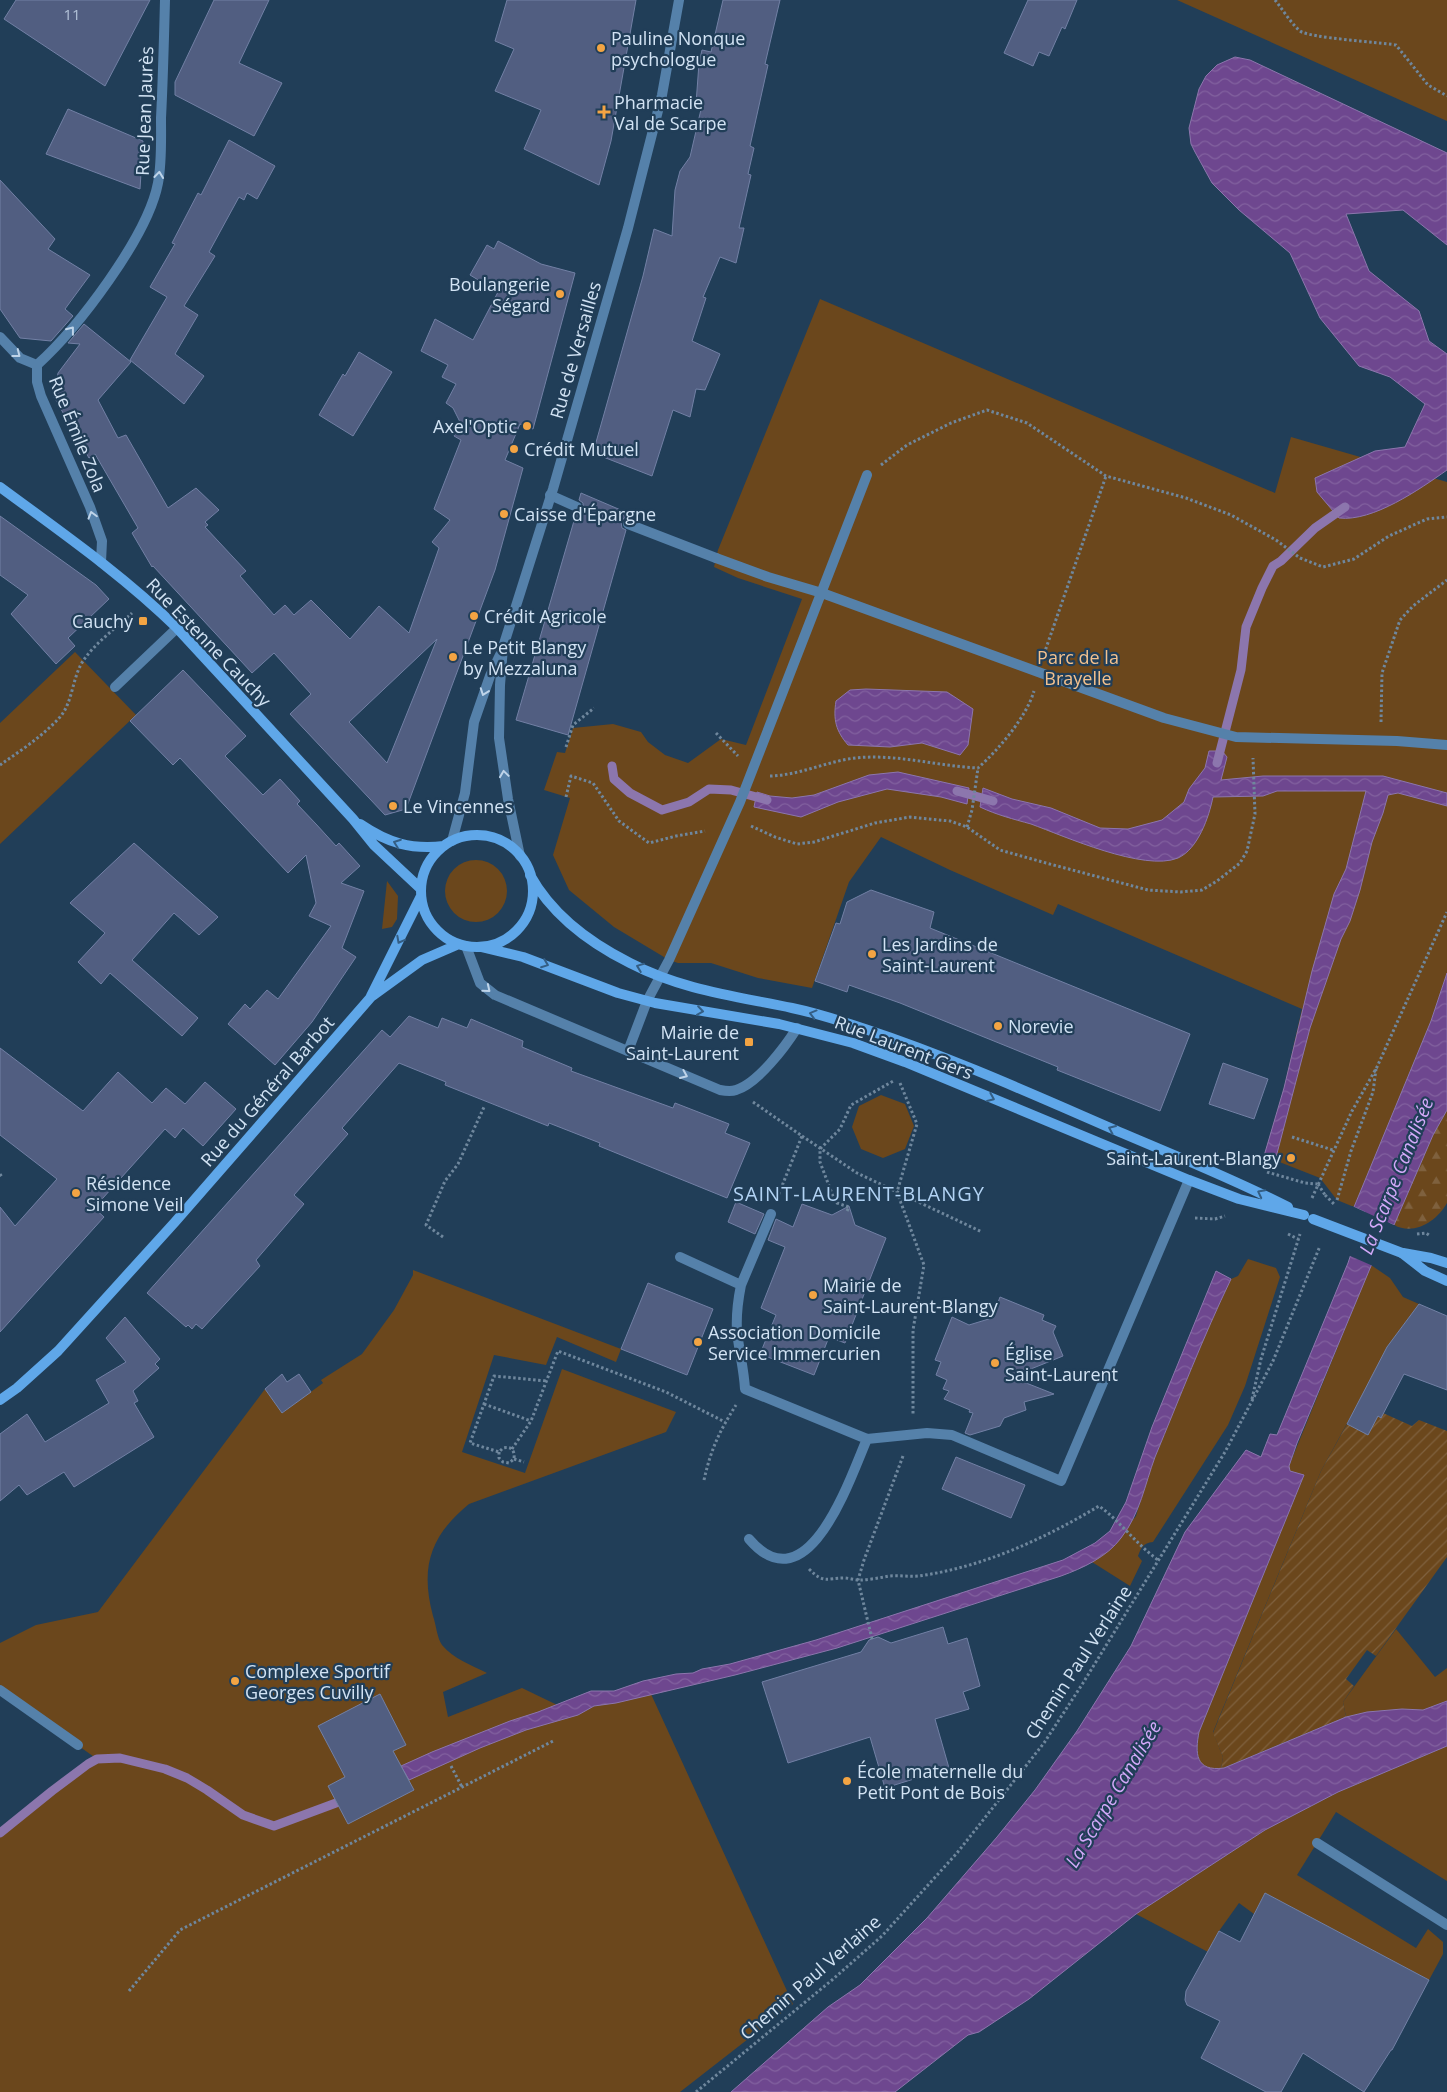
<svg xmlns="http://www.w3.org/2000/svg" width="1447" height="2092" font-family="'Open Sans',sans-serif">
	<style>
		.green { fill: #6b471c }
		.forest { fill: url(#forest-firs) }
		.garden { fill: url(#garden-furrows) }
		.water { fill: url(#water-waves); stroke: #8c76ad }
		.pier { fill: #213e58 }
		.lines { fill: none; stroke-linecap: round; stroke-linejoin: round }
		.stream { stroke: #8c76ad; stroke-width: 9 }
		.building { fill: #515e81; stroke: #7280a5; fill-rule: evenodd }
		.path { stroke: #6f879d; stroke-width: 3; stroke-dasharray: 2.5 2.5; stroke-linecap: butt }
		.service { stroke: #5581aa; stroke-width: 10 }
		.pedestrian { stroke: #5581aa; stroke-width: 10 }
		.minor { stroke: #5581aa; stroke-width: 10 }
		.tertiary { stroke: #5581aa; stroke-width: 10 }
		.secondary { stroke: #5fa7e9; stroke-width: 10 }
		.path-bridge { stroke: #6f879d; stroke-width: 3; stroke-dasharray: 2.5 2.5; stroke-linecap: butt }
		.secondary-bridge { stroke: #5fa7e9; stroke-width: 10 }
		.oneway { stroke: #bfd4e9 }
		.oneway2 { stroke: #345e84 }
		.poi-dot { fill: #f3a443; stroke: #213e58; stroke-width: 2 }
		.labels { text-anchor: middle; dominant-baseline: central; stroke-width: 4.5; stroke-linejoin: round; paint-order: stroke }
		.number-label { font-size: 15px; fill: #b2c2d7 }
		.poi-label { font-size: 18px; fill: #d2e3f4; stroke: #213e58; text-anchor: start }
		.street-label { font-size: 18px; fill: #d2e3f4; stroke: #213e58 }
		.park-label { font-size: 18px; fill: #f4c28e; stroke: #213e58 }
		.water-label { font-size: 19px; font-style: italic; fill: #d3a9f9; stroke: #213e58 }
		.quarter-label { font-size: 20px; letter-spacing: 1px; fill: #b2d3f4; stroke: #213e58 }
	</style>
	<defs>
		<pattern id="forest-firs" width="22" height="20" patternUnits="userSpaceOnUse" patternTransform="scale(1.25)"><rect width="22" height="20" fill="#6b471c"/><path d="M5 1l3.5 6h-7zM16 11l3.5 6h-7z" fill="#7f613e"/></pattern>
		<pattern id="garden-furrows" width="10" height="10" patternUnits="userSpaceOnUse" patternTransform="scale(1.25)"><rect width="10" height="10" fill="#6b471c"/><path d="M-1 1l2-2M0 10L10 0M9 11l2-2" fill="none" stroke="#7f613e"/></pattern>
		<pattern id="water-waves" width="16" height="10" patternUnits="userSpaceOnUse" patternTransform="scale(1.25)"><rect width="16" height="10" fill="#6e478f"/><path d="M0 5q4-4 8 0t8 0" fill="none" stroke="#82619f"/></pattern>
	</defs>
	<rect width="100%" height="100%" fill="#213e58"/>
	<path class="green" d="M1177 0H1447V121Z
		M820 299 1275 493 1291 437 1447 482V973L1431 1021 1354 1207 1337 1200 1320 1178 1264 1156 1284 1088 1302 1009 1058 904 1053 915 950 870 881 837 849 882 812 988 758 978 711 963H678L669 960 614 927 569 890 553 855 570 798 544 790 557 752 565 753 573 728 613 724 641 732 648 742 665 755 688 763 721 739 746 745 802 599 738 578 714 567 718 550Z
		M75 652 136 715 0 844V723Z
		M445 891a31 31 0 1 1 62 0a31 31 0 1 1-62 0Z
		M387 881 398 896 397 919 392 927 382 929Z
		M881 1095 905 1104 914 1126 905 1149 883 1158 861 1149 852 1127 859 1106Z
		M1248 1259 1276 1268 1280 1277 1245 1386 1228 1425 1153 1542C1143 1543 1141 1548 1138 1556L1142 1561 1130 1586 1092 1562 1109 1550 1136 1516 1149 1472 1178 1400 1209 1325 1231 1279 1238 1276Z
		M1371 1265 1390 1278 1403 1297 1419 1304 1387 1347 1374 1374 1321 1471 1213 1732 1223 1757 1221 1769C1194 1773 1196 1750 1199 1732L1304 1475 1290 1471 1289 1466Z
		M413 1270 621 1349 616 1362 557 1337 546 1365 494 1355 462 1452 525 1473 562 1369 676 1412 666 1432 469 1504C430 1536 420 1567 433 1616 436 1624 437 1638 442 1645 454 1659 471 1665 487 1673L443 1692 448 1717 522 1688 578 1715 594 1706 651 1694 793 2004 680 2092H0V1833L52 1791 97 1759 0 1690V1643L36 1625 98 1612 265 1389 282 1413 323 1383 321 1380 362 1354 394 1310 413 1275Z
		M1396 1629 1435 1677 1447 1668V1701L1423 1710 1402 1709 1367 1712 1346 1717 1343 1702Z
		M1447 1746V1881L1336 1812 1297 1875 1416 1948 1428 1929 1443 1942V1954L1429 1980 1265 1893 1254 1914 1239 1903 1219 1931 1208 1952 1136 1914 1265 1830 1338 1792Z"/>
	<path class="forest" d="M1447 1110V1203C1437 1221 1414 1236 1394 1225L1433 1135Z"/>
	<path class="garden" d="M1383 1413 1412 1426 1419 1420 1447 1431V1557L1376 1656 1367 1650 1346 1679 1354 1686 1343 1702 1346 1717 1221 1769 1223 1757 1213 1733 1321 1471 1347 1424 1368 1435 1378 1416 1381 1418Z"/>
	<path class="water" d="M1235 57 1250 60 1447 153V245L1403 210 1346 214 1369 271 1419 311 1429 341 1447 354V470C1420 489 1373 522 1339 518L1317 492 1315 478 1375 451 1405 447 1425 404 1390 377 1359 366 1320 318 1290 253 1239 210 1212 183 1195 152 1191 144 1189 128 1199 89 1206 76 1217 65Z
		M866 689 947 692 973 709 968 745 960 755 922 743 890 747 848 745C836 731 833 720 836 701L850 690Z
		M1209 751H1222L1227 757 1221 780 1263 776H1383L1447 793V806L1398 793 1388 795 1383 813 1372 842 1360 890 1350 921 1341 939 1310 1028 1275 1161 1264 1156 1284 1088 1312 971 1334 894 1346 869 1366 791H1277L1263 796 1213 797C1209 817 1198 849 1178 858 1144 872 1064 836 1031 824 1013 819 997 815 980 807L983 788 1012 799 1051 808 1100 828 1128 829 1162 820 1184 802 1189 789 1205 768Z
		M898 772 969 788 967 804 941 797 887 789 838 802 801 817 754 807 757 792 770 796 792 798 814 795 869 775Z
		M1447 973V1110L1433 1135 1394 1225 1389 1223 1297 1443 1289 1466 1290 1471 1304 1475 1199 1732C1195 1753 1195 1772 1224 1768L1346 1717 1367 1712 1402 1709 1423 1710 1447 1701V1746L1338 1792 1265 1830 1136 1914 1029 1999 979 2032 968 2035 895 2092H731L828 2007 860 1985 927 1918 997 1837 1035 1790 1077 1731 1131 1646 1185 1532 1246 1450 1261 1457 1270 1434 1277 1435 1348 1263 1365 1212 1354 1207 1431 1021Z
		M1216 1271 1231 1279C1203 1337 1180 1397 1155 1457 1145 1484 1140 1514 1121 1538 1107 1557 1083 1568 1061 1576L837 1648 735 1675 616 1703 594 1706 578 1715 526 1730 480 1748 409 1780 401 1766 432 1752 510 1721 538 1712 591 1691H614L643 1681 676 1674 693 1673 702 1669 730 1664 816 1640 1063 1560 1095 1543 1110 1531 1126 1502 1152 1427Z"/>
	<path class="pier" d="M1352 1206 1396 1226H1390L1373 1266 1348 1255 1362 1213 1352 1209Z"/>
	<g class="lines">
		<path class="stream" d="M1217 763 1241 670 1246 627 1262 588 1273 566 1281 561 1315 528 1345 507
			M612 766 614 779 630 793 662 810 689 802 709 789 731 790 767 800
			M957 791 993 801
			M0 1833 52 1791 88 1764 97 1759 120 1758 165 1769 187 1778 207 1790 243 1815 274 1826 336 1803"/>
	</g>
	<path class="building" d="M16 0H150L105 86 4 19Z
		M214 0H269L239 63 282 83 254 136 175 95V82Z
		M507 0H636L611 141 599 185 524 149 541 110 495 91 514 49 495 41Z
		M723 0H780L765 64 768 65 750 146 754 148 748 174 751 175 739 228H744L736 263 720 257 703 297 706 298 692 341 720 354 705 390 696 389 690 417 673 410 652 476 593 453 643 276 654 229 672 236 675 190 680 171 690 157 702 105 696 104 699 63 702 50 711 52Z
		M1028 0H1077L1065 29 1062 27 1049 56 1039 52 1033 66 1004 53Z
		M68 109 143 141 140 189 46 154Z
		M229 140 275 166 257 199 247 193 244 200 239 197 209 252 215 256 184 306 198 315 175 354 204 376 184 404 130 360 167 297 150 287 175 244 172 243 198 193 201 195Z
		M0 180 55 239 48 249 90 275 65 309 73 316 51 341 20 338 0 309Z
		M498 241 541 264 575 273 533 429 520 424 505 460 523 468 495 570 406 809 385 815 290 714 311 694 274 653 252 673 153 566 152 567 132 533 138 528 95 454 89 458 54 397 58 373 80 344 68 343 84 324 131 362 98 400 118 438 126 435 168 508 196 488 219 510 205 522 208 525 205 527 246 571 240 576 274 615 285 605 294 615 311 600 350 639 379 606 409 633 439 548 432 542 450 520 434 509 461 440 454 436 461 424 453 408 446 403 456 384 442 377 448 365 421 351 435 319 473 340 498 292 470 275 487 245 494 249ZM437 639 387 763 349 722Z
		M359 352 392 372 353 436 319 415 343 374 345 376Z
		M581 493 630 514 629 517 624 518 621 522 622 528 626 530 568 735 516 720 576 514 581 513 583 509V503L579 500Z
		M0 516 96 585 109 599 68 638 75 646 56 664 11 614 28 595 0 575Z
		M183 670 246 736 225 756 263 795 280 779 300 801 297 804 316 824 336 846 339 843 360 866 341 883 364 891 342 948 356 957 312 1022 275 1065 228 1024 245 1004 250 1009 267 990 278 999 331 926 309 916 316 903 306 855 288 873 180 758 173 765 130 721Z
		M134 843 218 917 199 935 174 913 132 960 198 1018 182 1036 110 973 101 984 78 962 105 933 70 903Z
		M871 890 934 912 930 928 1190 1034 1160 1111 1057 1070 1058 1067 900 1003 849 985 847 992 815 981 836 923 840 924 847 902Z
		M409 1016 438 1028 442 1018 467 1028 471 1019 523 1041 522 1047 572 1068 571 1071 673 1108 675 1103 729 1124 725 1133 750 1143 727 1198 599 1146 600 1143 549 1123 548 1126 445 1085 446 1082 399 1063 342 1128 348 1134 294 1195 304 1204 256 1260 260 1266 202 1329 196 1324 192 1329 188 1325 186 1327 147 1293 382 1030 390 1037Z
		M0 1048 83 1111 118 1072 152 1103 166 1088 185 1104 205 1082 236 1109 203 1146 183 1128 175 1138 165 1129 94 1208 104 1217 0 1332V1207L15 1226 57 1179 0 1135Z
		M1223 1063 1268 1079 1254 1119 1209 1104Z
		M736 1202 764 1214 755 1234 728 1222Z
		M802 1204 832 1215 849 1206 855 1225 886 1238 845 1343 829 1337 814 1375 760 1354 776 1315 761 1308 785 1247 768 1240 776 1219 793 1227Z
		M648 1283 713 1309 687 1375 621 1349Z
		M1000 1297 1044 1315 1042 1320 1056 1326 1053 1332 1063 1356 1011 1377 1054 1394 1024 1402 1026 1410 1004 1418 1000 1426 970 1435 965 1433 973 1413 969 1412 970 1410 944 1399 949 1391 943 1389 947 1380 936 1375 941 1362 935 1360 952 1317 969 1325 992 1318Z
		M1419 1304 1447 1316V1390L1404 1374 1381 1418 1378 1416 1368 1435 1347 1424 1387 1347Z
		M125 1317 160 1359 155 1364 159 1368 133 1391 138 1401 134 1403 154 1437 74 1487 64 1472 27 1495 19 1485 0 1501V1434L27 1414 45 1442 109 1403 96 1380 126 1362 106 1338Z
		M282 1374 287 1382 299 1374 311 1392 282 1413 265 1389Z
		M956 1457 1025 1485 1011 1518 942 1489Z
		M943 1627 948 1644 967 1638 980 1686 963 1692 969 1709 935 1719 949 1768 885 1788 870 1737 788 1763 762 1682 861 1652 869 1640 878 1637 891 1643Z
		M380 1694 406 1745 393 1751 414 1790 348 1824 328 1786 345 1777 318 1726Z
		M1265 1893 1429 1980 1392 2050H1391L1364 2092 1303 2053 1281 2092H1266L1201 2058 1220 2021 1187 2005 1185 2000 1186 1991 1219 1931 1240 1942Z"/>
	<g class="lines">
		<path class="path" d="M1275 0C1283 10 1290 22 1300 31 1309 38 1379 42 1396 45L1428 85 1447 96
			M881 465 907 445 951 423 987 410 1027 423 1106 476 1186 498 1231 515 1276 540 1300 558 1323 567 1354 559 1389 536 1427 519 1447 517
			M1044 654 1106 476
			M1381 722 1382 673 1400 620 1413 606 1447 580
			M716 733 738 756
			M566 747 573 725 594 708
			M0 765C20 751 43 736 60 717 73 702 72 678 83 661 95 643 116 628 132 613
			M770 776C798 775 821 764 848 759 891 752 935 766 978 768 998 750 1026 718 1034 691
			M566 797 571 776 593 783 619 821 649 843 676 836 705 831
			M751 826 775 837 797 844 814 842 875 823 910 817 950 821 967 827 1000 850 1046 863 1148 890 1181 892 1202 890 1217 881 1240 863 1247 851 1255 814 1253 758
			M967 827 972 810 978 768
			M900 1083 917 1124 897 1192 924 1265 913 1330V1415
			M753 1102 802 1136 778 1196
			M802 1136 857 1173 982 1232
			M1292 1137 1333 1150
			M1267 1172 1305 1183 1317 1184
			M0 1174 2 1177
			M1318 1184 1325 1195
			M1312 1198 1352 1111 1377 1067 1447 912
			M1337 1200 1351 1151 1373 1092 1376 1069
			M847 1211 849 1207 837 1203 834 1199 820 1162V1149L840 1129 851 1105 895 1080
			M1195 1218 1215 1219 1225 1216
			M1288 1234 1298 1239
			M1417 1234 1426 1233 1430 1236
			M443 1237 426 1225 445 1181 458 1164 484 1107
			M1252 1399 1261 1359 1300 1234
			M484 1404 531 1421
			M512 1449 531 1421 558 1351 666 1392 725 1422
			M499 1452V1458L503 1462 509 1463 514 1459C515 1450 511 1446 503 1448L499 1452 470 1443 494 1376 547 1381
			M514 1459 524 1462
			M704 1480C711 1449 719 1432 736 1405
			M809 1569C824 1584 826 1578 844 1578 849 1578 854 1580 859 1580 868 1580 879 1578 889 1576 899 1575 909 1577 919 1576 983 1567 1044 1539 1099 1506 1120 1521 1136 1544 1158 1560
			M872 1639 858 1580 864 1560 903 1456
			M451 1766 462 1787
			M129 1991 180 1930 555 1740
			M696 2092 832 1980 882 1936 957 1853 1044 1743 1083 1683 1225 1452 1273 1361 1320 1246"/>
		<path class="service" d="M550 495 577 507
			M628 524 716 558
			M115 687 177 628
			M466 946 480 983 495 995 720 1090C725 1091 731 1092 736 1090 758 1083 785 1047 797 1028
			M680 1257 741 1285C738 1300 736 1315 737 1331 739 1351 744 1370 745 1389L867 1439 927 1433 952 1435 1061 1481 1189 1180
			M741 1285 771 1214
			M749 1539C808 1608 850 1478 867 1439
			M1317 1843 1447 1925"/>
		<path class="pedestrian" d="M716 558 768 577 822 593 1164 718 1236 737 1397 741 1447 745
			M628 1051 647 1001 669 960 740 802 867 475"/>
		<path class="minor" d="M0 337 20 358 37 365
			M37 365C78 328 148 236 158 183 162 162 161 139 161 118 163 79 164 39 165 0
			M37 365V382L41 396 90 507 102 541 101 562
			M0 1690 78 1745"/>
		<path class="tertiary" d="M452 841 465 793 474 722 490 676 500 655
			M520 856 508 799 499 738 500 685 503 647 553 489 628 228 662 95 679 0"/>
		<path class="secondary" d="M0 487C61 532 123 575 177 628L353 819 374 845 421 889
			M360 824C388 843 411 850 444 846
			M421 891a56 56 0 1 1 112 0a56 56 0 1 1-112 0Z
			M530 875C552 915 590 943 630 963 682 990 735 996 792 1008 816 1013 841 1021 865 1029 950 1057 1032 1094 1115 1130 1173 1155 1232 1178 1288 1207
			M481 947 523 957 618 993 655 1003 779 1024 853 1043 905 1062 1189 1180 1239 1199 1304 1215
			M371 996 421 896
			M1402 1253 1425 1271 1447 1281
			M1403 1253 1431 1258 1447 1263
			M0 1400 17 1388 58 1351 175 1222 371 997 422 960 459 944"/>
		<path class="path-bridge" d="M1325 1195 1334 1204"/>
		<path class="secondary-bridge" d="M1313 1219 1402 1253"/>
	</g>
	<defs><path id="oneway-chevron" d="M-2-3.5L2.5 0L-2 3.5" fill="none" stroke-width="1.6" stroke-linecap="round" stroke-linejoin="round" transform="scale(1.25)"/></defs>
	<g class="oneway">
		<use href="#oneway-chevron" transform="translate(159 175) rotate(-84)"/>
		<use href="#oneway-chevron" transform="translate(71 330) rotate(-52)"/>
		<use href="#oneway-chevron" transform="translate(17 354) rotate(38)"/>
		<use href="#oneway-chevron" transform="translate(92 515) rotate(-106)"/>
		<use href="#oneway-chevron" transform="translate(484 692) rotate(110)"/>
		<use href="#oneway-chevron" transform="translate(504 774) rotate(-98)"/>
		<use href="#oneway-chevron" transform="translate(487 989) rotate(39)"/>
		<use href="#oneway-chevron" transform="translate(684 1075) rotate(23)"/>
	</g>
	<g class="oneway2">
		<use href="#oneway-chevron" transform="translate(397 843) rotate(-160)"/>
		<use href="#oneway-chevron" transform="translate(400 940) rotate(118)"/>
		<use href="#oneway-chevron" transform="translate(545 964) rotate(21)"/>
		<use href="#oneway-chevron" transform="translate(640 967) rotate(-159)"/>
		<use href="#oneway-chevron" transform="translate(700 1011) rotate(8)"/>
		<use href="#oneway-chevron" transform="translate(813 1014) rotate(-165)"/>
		<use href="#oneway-chevron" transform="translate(991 1098) rotate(23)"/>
		<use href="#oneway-chevron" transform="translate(1112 1129) rotate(-156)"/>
		<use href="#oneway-chevron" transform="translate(1261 1193) rotate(-153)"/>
	</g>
	<g class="poi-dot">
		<circle cx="601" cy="48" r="5"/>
		<path d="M601.5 104.5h5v5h5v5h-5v5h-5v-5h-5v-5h5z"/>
		<circle cx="560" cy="294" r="5"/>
		<circle cx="527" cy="426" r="5"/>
		<circle cx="514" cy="449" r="5"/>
		<circle cx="504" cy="514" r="5"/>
		<circle cx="474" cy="616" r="5"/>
		<rect x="138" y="616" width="10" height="10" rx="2.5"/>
		<circle cx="453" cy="657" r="5"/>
		<circle cx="393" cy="806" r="5"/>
		<circle cx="872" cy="954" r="5"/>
		<circle cx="998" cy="1026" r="5"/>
		<rect x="744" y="1037" width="10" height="10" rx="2.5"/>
		<circle cx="1291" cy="1158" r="5"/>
		<circle cx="76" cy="1193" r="5"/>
		<circle cx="813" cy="1295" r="5"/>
		<circle cx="698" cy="1342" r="5"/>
		<circle cx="995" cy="1363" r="5"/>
		<circle cx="235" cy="1681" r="5"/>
		<circle cx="847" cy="1781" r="5"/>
	</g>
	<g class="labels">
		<g class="number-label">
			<text x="72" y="14">11</text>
		</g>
		<g class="poi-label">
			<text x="611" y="38">Pauline Nonque<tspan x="611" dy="21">psychologue</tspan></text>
			<text x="614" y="102">Pharmacie<tspan x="614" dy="21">Val de Scarpe</tspan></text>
			<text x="550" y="284" text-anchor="end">Boulangerie<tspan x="550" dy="21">Ségard</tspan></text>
			<text x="517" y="426" text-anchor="end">Axel'Optic</text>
			<text x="524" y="449">Crédit Mutuel</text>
			<text x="514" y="514">Caisse d'Épargne</text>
			<text x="484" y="616">Crédit Agricole</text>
			<text x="133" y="621" text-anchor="end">Cauchy</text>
			<text x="463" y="647">Le Petit Blangy<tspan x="463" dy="21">by Mezzaluna</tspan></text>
			<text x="403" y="806">Le Vincennes</text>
			<text x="882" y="944">Les Jardins de<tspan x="882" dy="21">Saint-Laurent</tspan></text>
			<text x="1008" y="1026">Norevie</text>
			<text x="739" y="1032" text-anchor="end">Mairie de<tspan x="739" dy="21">Saint-Laurent</tspan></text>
			<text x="1281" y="1158" text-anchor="end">Saint-Laurent-Blangy</text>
			<text x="86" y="1183">Résidence<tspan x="86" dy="21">Simone Veil</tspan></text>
			<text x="823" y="1285">Mairie de<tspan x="823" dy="21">Saint-Laurent-Blangy</tspan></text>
			<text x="708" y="1332">Association Domicile<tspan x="708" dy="21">Service Immercurien</tspan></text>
			<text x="1005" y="1353">Église<tspan x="1005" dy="21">Saint-Laurent</tspan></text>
			<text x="245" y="1671">Complexe Sportif<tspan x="245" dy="21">Georges Cuvilly</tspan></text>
			<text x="857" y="1771">École maternelle du<tspan x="857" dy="21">Petit Pont de Bois</tspan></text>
		</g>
		<g class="street-label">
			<text transform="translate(144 111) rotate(-88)">Rue Jean Jaurès</text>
			<text transform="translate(575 350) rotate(-74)">Rue de Versailles</text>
			<text transform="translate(78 434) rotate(68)">Rue Émile Zola</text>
			<text transform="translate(209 642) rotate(46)">Rue Estenne Cauchy</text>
			<text transform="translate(904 1047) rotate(21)">Rue Laurent Gers</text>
			<text transform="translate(267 1091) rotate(-49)">Rue du Général Barbot</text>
			<text transform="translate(1078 1662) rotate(-57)">Chemin Paul Verlaine</text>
			<text transform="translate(810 1977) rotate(-41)">Chemin Paul Verlaine</text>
		</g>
		<g class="park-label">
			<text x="1078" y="657">Parc de la<tspan x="1078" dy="21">Brayelle</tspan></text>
		</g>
		<g class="water-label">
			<text transform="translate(1396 1176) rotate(-68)">La Scarpe Canalisée</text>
			<text transform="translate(1113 1794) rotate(-59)">La Scarpe Canalisée</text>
		</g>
		<g class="quarter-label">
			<text x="859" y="1193">SAINT-LAURENT-BLANGY</text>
		</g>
	</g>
</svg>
